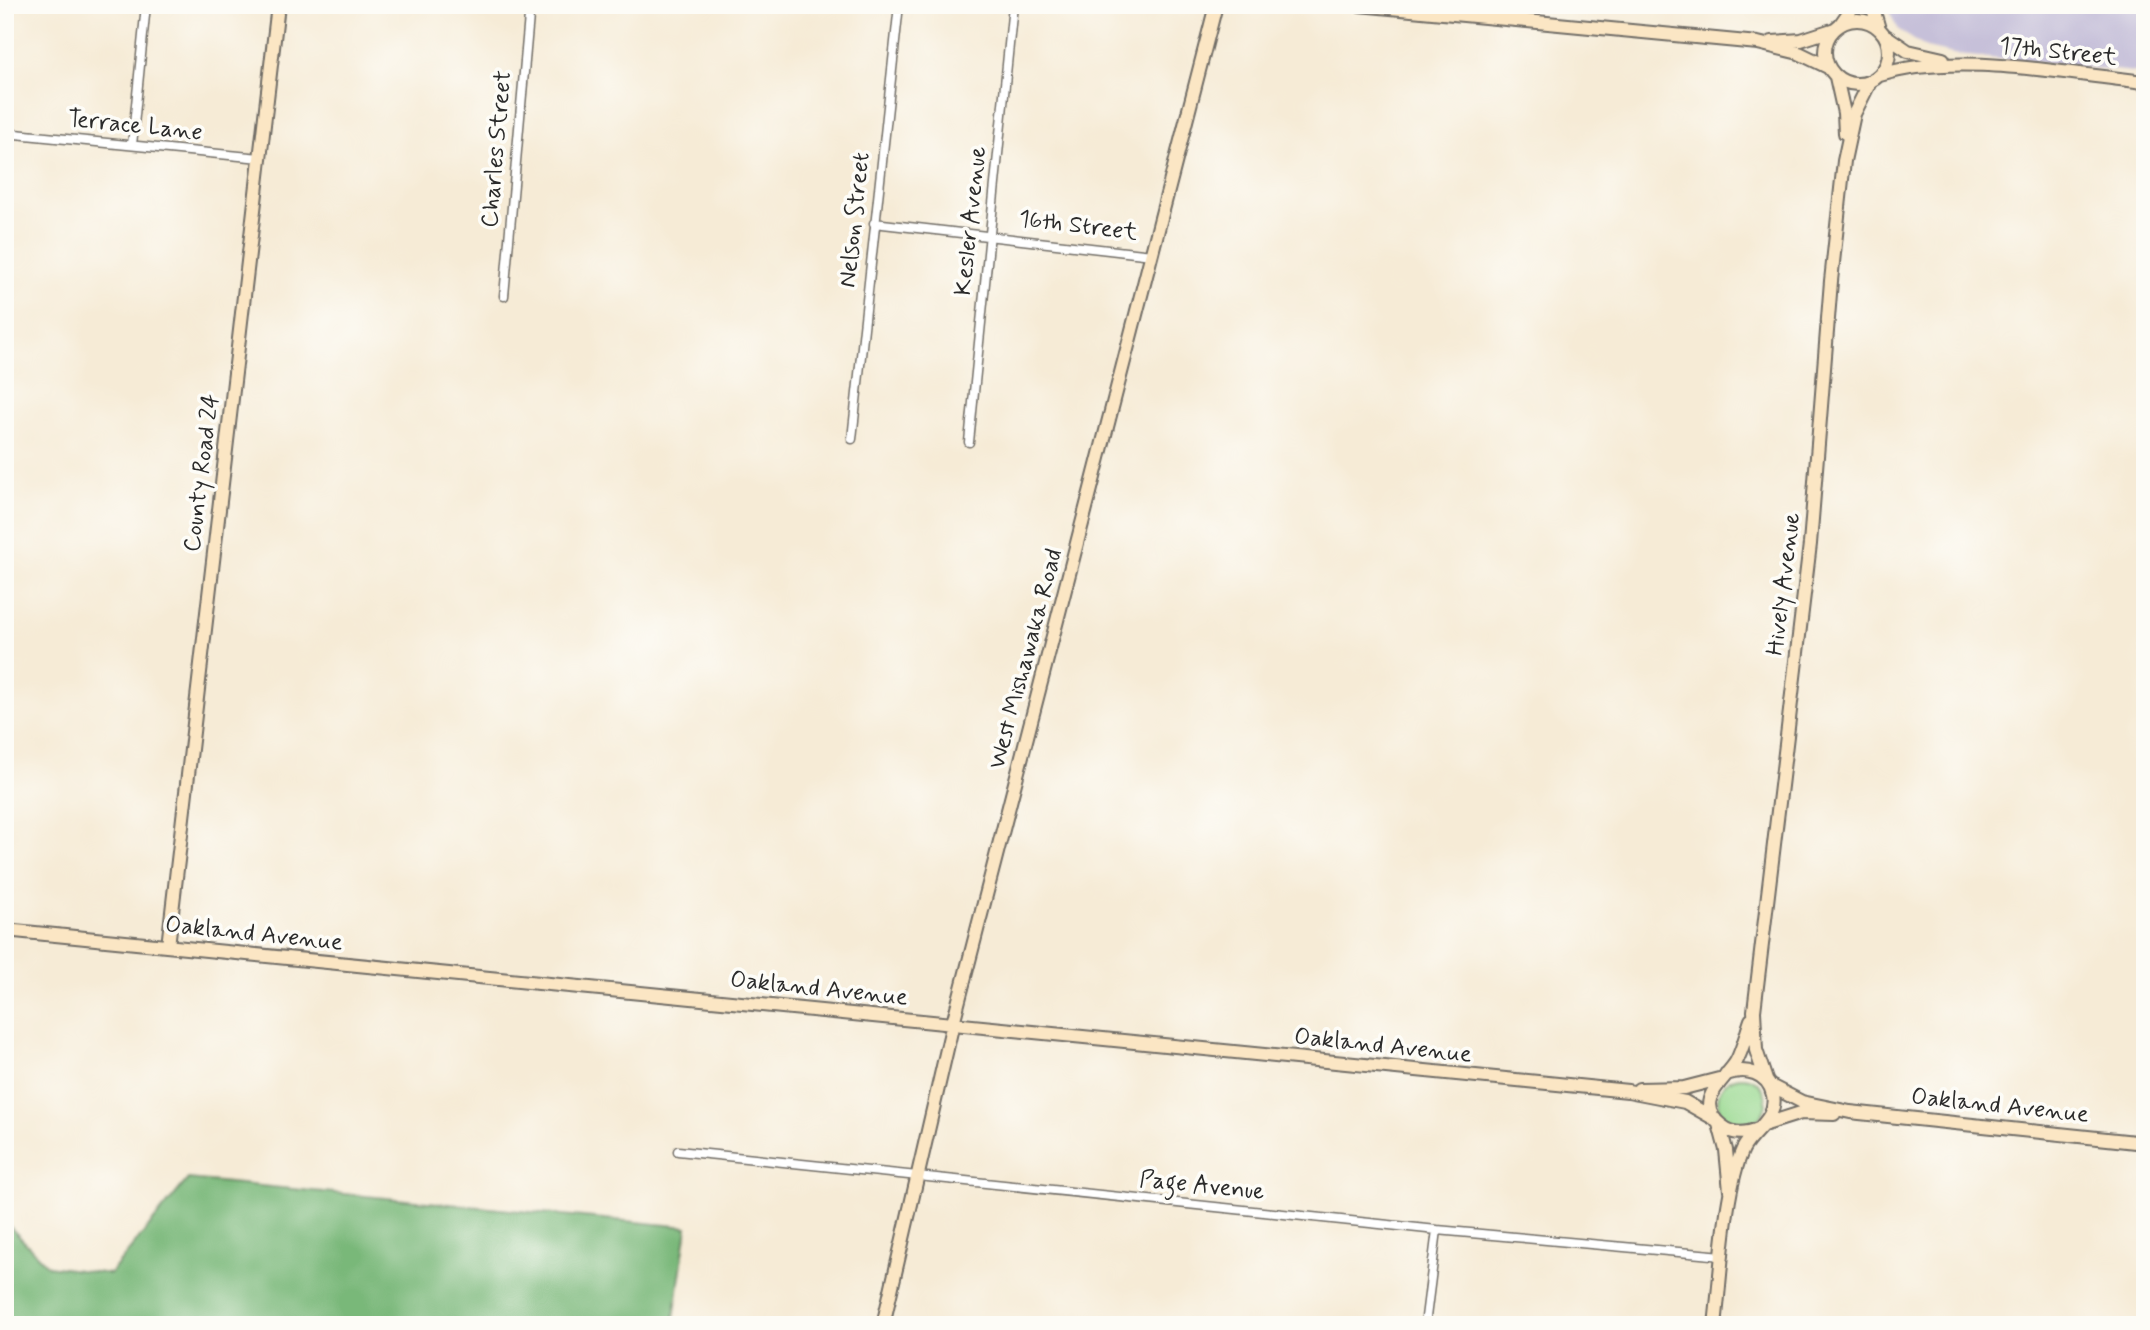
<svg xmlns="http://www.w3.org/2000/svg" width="2150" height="1330" font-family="Mynerve,sans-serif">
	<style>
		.industrial { fill: #c6c0d9 }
		.green { fill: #97d88e; stroke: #61825c; stroke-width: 2 }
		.forest { fill: #79b879; stroke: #527252; stroke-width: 2 }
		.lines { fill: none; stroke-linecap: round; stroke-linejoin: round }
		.street-casing { stroke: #726e67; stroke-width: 11 }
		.secondary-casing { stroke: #726e67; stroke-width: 16 }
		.street { stroke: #fff; stroke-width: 8 }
		.secondary { stroke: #fbe6c4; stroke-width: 12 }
		.labels { text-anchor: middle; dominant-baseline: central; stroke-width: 7; stroke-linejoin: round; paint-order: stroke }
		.street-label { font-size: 24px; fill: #2b2b2b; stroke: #fdfcf7 }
	</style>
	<rect width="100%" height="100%" fill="#fdfcf7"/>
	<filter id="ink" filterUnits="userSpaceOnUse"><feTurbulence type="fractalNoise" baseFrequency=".0143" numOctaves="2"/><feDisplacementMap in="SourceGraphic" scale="14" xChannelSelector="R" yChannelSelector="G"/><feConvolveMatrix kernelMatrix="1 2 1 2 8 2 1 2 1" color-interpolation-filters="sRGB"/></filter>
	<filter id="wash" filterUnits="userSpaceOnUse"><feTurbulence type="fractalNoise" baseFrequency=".00686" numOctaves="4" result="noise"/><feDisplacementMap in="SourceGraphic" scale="28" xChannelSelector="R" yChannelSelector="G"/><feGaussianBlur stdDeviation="1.57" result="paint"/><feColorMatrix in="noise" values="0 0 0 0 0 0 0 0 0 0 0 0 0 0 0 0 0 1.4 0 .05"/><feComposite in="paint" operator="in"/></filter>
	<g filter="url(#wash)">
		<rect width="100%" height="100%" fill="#f6ebd6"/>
		<path class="industrial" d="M1885 5H2145V73L1958 55 1926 48 1899 30Z"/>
		<path class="green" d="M1718 1101a24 24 0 1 1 48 0a24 24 0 1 1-48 0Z"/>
		<path class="forest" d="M188 1179 687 1227 673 1325H5V1222L48 1266 110 1274Z"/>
	</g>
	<g filter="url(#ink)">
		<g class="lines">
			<g class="street-casing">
				<path id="street" d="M5 24 7 5
					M5 133 260 158
					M132 145 146 5
					M874 223 1152 255
					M504 296 530 5
					M852 439 899 5
					M969 442 1013 5
					M678 1151 1437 1230 1723 1256
					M1425 1325 1437 1230"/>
			</g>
			<g class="secondary-casing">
				<path id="secondary" d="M1359 5 1758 43 1799 53 1828 67
					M1872 5 1879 29
					M1825 52a32 32 0 1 1 64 0a32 32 0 1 1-64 0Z
					M1840 25 1854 5
					M1886 36 1908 51 1943 59
					M1772 42 1801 40 1835 29
					M1880 75C1954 51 2066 74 2145 82
					M1836 77 1844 113 1845 133
					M5 930 1628 1091 1685 1102 1715 1119
					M168 946 278 5
					M1751 1020C1746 1034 1743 1049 1736 1062 1724 1081 1691 1102 1722 1126 1733 1135 1746 1134 1758 1129
					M1766 1080 1756 1050 1754 1011 1810 544 1831 281 1844 161 1854 114 1870 82
					M1769 1085 1802 1102 1850 1112 2145 1143
					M1639 1089 1684 1088 1719 1079
					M1719 1124 1726 1150 1730 1191
					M1763 1125 1801 1113 1834 1114
					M883 1325 953 1023 1216 5
					M1715 1325C1721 1277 1724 1190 1743 1149 1753 1130 1778 1119 1773 1095 1768 1072 1745 1067 1726 1074"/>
			</g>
			<use href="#street" class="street"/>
			<use href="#secondary" class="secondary"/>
		</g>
	</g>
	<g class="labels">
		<g class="street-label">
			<text transform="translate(2058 52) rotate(6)">17th Street</text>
			<text transform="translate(135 126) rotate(6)">Terrace Lane</text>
			<text transform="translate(497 149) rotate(-85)">Charles Street</text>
			<text transform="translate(855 220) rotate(-84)">Nelson Street</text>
			<text transform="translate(971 221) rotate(-84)">Kesler Avenue</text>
			<text transform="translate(1078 226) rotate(7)">16th Street</text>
			<text transform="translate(202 473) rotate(-83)">County Road 24</text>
			<text transform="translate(1784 584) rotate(-83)">Hively Avenue</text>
			<text transform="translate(1026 659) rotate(-75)">West Mishawaka Road</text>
			<text transform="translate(254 934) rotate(6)">Oakland Avenue</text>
			<text transform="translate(819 989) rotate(6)">Oakland Avenue</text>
			<text transform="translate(1383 1046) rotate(6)">Oakland Avenue</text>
			<text transform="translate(2000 1106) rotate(6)">Oakland Avenue</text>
			<text transform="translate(1202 1186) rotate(6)">Page Avenue</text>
		</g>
	</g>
	<rect width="2150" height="1330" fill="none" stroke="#fdfcf7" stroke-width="28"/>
</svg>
